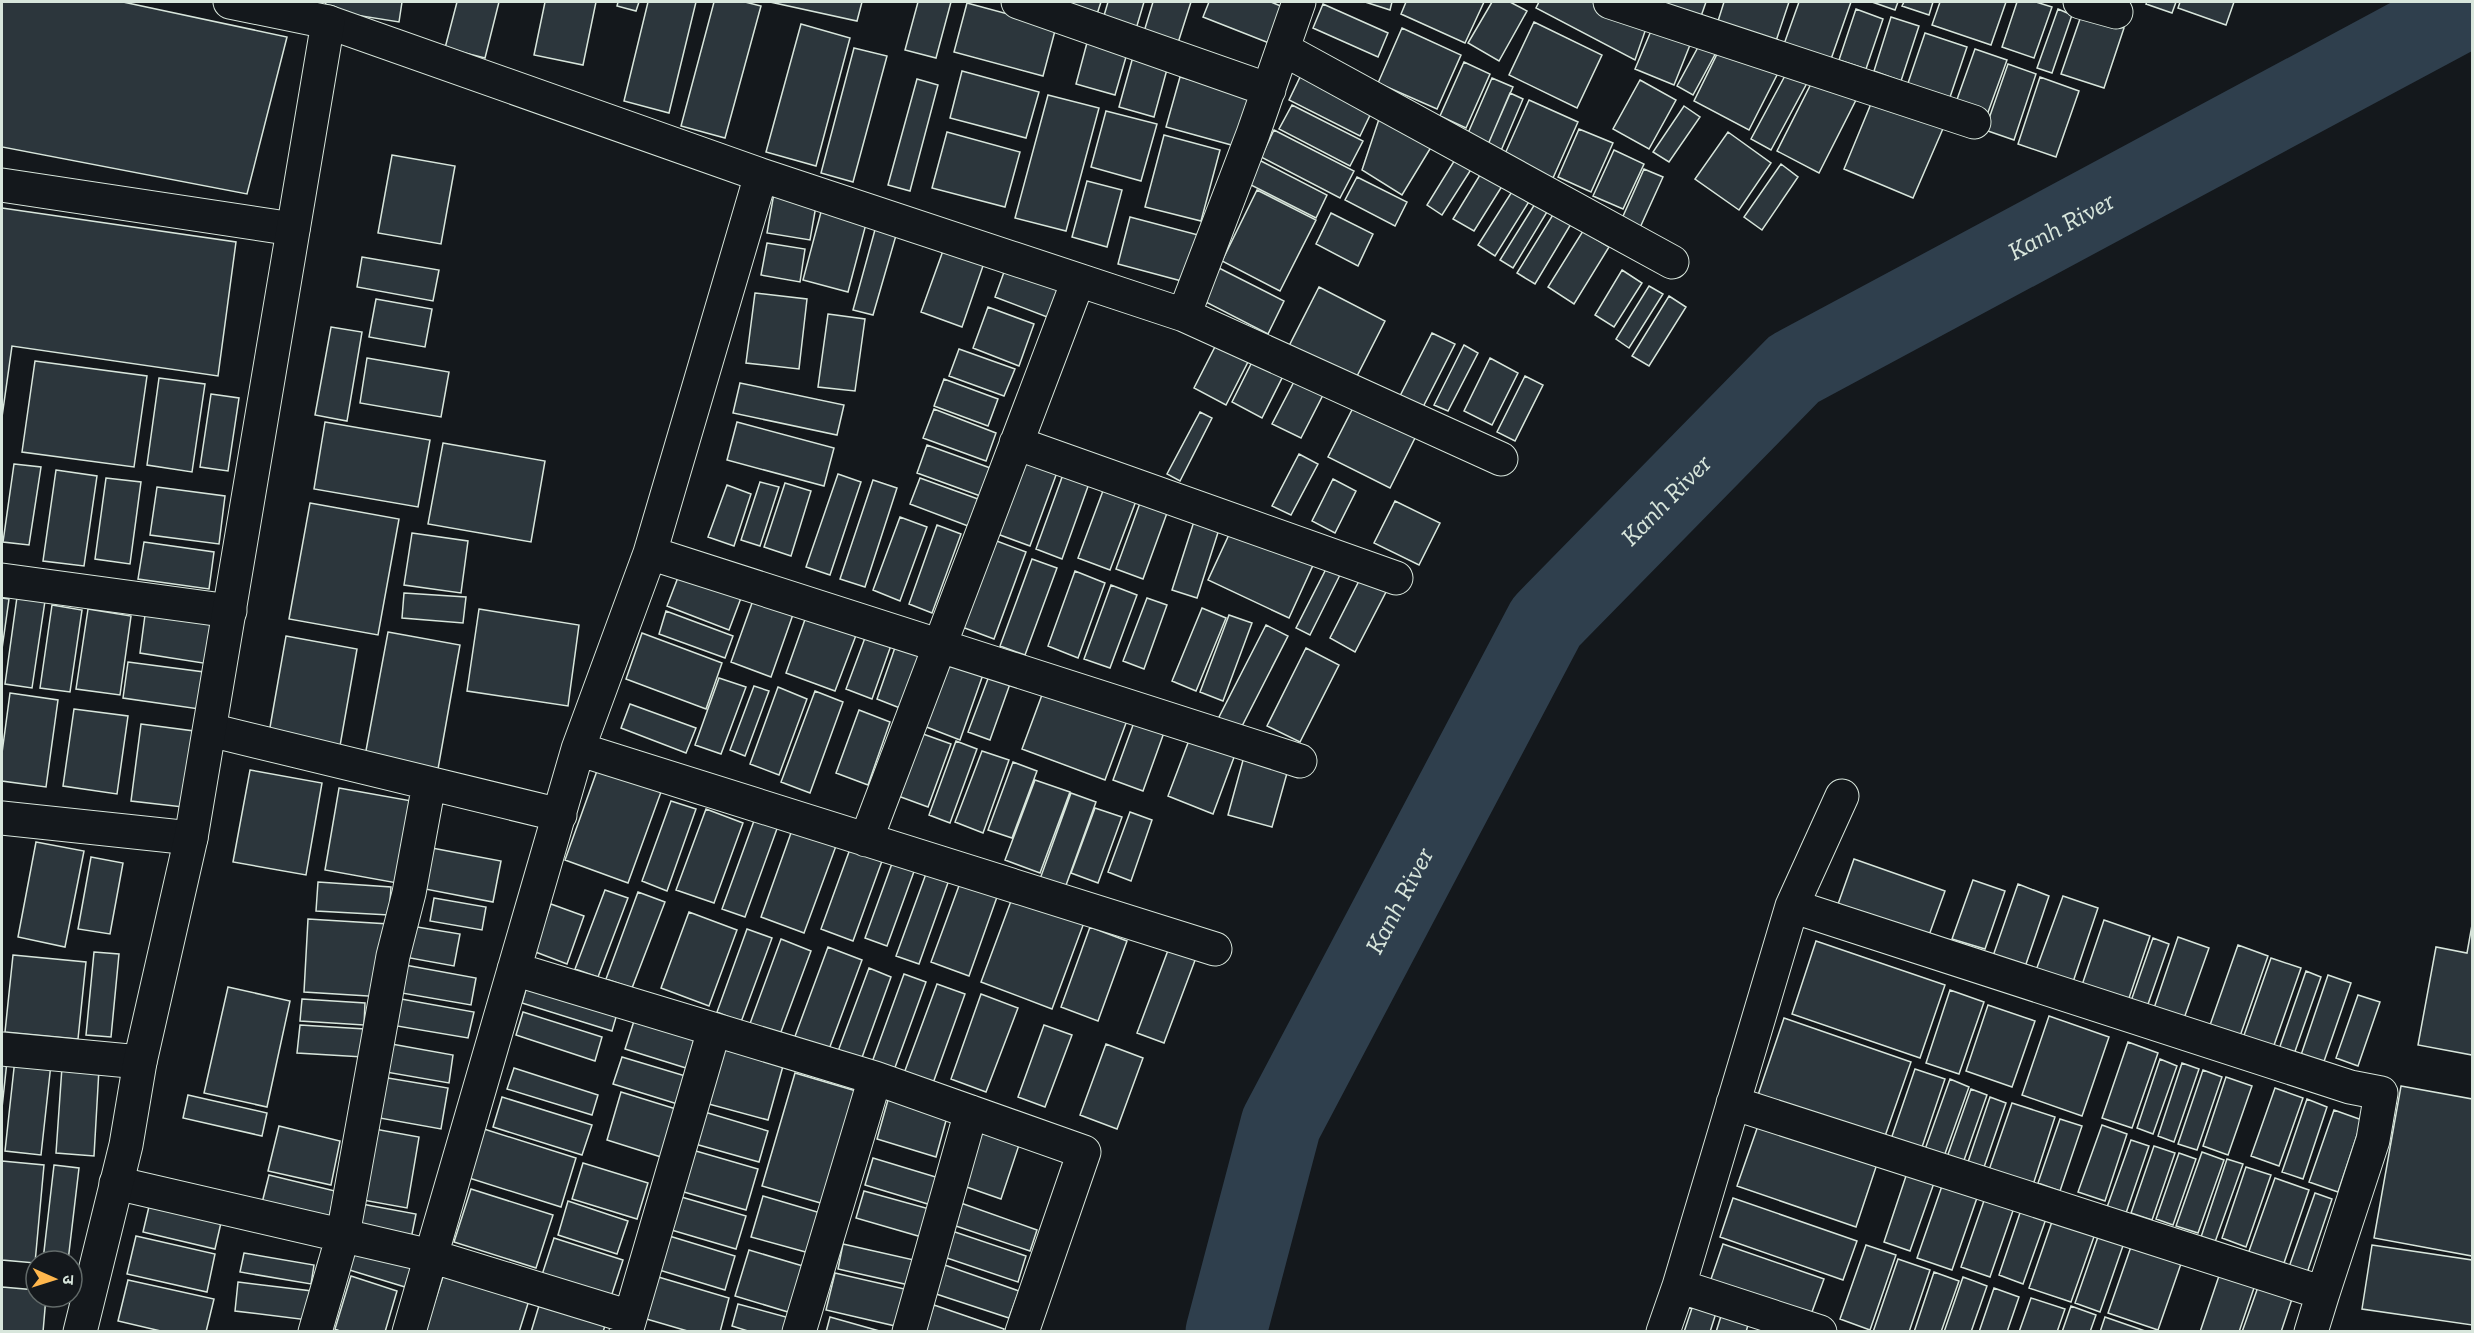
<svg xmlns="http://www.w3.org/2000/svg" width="2474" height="1333" font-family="'Zilla Slab','Noto Sans Devanagari',serif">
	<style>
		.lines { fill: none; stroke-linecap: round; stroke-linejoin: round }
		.river { stroke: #2f3f4d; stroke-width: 81 }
		.building { fill: #2c363c; stroke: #d8e6dc; stroke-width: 1.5 }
		.street-casing { stroke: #d8e6dc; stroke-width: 35 }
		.secondary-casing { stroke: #d8e6dc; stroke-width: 35 }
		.street { stroke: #14181c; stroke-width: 33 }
		.secondary { stroke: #14181c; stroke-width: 33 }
		.labels { text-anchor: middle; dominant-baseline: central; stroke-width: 4.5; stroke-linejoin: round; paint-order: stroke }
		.water-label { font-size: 26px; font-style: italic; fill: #d8e6dc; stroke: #14181c }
	</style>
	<rect width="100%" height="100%" fill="#14181c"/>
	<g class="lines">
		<path class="river" id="s1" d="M1226 1332 1281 1124 1546 622 1794 369 2472 5"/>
	</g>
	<path class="building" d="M2 2H123L287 37 247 194 2 147Z
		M326 2H402L399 22 324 10Z
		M457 2H499L485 58 445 48Z
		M545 2H596L583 65 534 55Z
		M618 2H639L636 11 617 6Z
		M648 2H696L669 113 624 101Z
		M714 2H745L761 6 725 138 681 126Z
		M770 2H862L857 21Z
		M918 2H951L936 58 905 50Z
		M1070 2H1101L1096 17 1068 8Z
		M1108 2H1144L1136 29 1103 19Z
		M1153 2H1191L1177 46 1143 35Z
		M1209 2H1271L1283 7 1269 43 1203 17Z
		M1365 2H1392L1390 10Z
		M1406 2H1484L1465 43 1401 14Z
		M1492 2H1510L1527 11 1499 61 1468 43Z
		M1539 2H1594L1649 20 1635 60 1536 8Z
		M1641 2H1706L1699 22Z
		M1724 2H1789L1776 41 1718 21Z
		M1799 2H1851L1830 62 1783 47Z
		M1872 2H1898L1895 10Z
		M1904 2H1933L1929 15 1902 6Z
		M1940 2H2006L1991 45 1932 25Z
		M2017 2H2036L2052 7 2034 58 2002 47Z
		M2147 2H2176L2172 13 2146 4Z
		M2180 2H2234L2226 25 2178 8Z
		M967 3 1056 27 1043 76 954 52Z
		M1323 4 1388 33 1378 57 1313 28Z
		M1856 9 1883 19 1866 69 1839 60Z
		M2058 9 2072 15 2052 73 2037 68Z
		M2082 13 2124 28 2104 88 2061 74Z
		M1891 17 1919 26 1901 81 1874 71Z
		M1656 19 1694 35 1674 85 1635 69Z
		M1534 22 1602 55 1577 108 1509 75Z
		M801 24 850 38 816 166 766 152Z
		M1402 28 1461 55 1437 109 1378 83Z
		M1925 33 1967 47 1947 106 1905 92Z
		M1703 38 1719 47 1693 95 1677 86Z
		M1088 39 1128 50 1115 95 1076 84Z
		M1723 42 1779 71 1749 130 1694 101Z
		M854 48 887 56 853 182 821 173Z
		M1975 49 2007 60 1987 115 1955 105Z
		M1134 53 1169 62 1154 117 1119 107Z
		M1464 62 1490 74 1466 128 1440 116Z
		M2008 64 2036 74 2014 140 1985 130Z
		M962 71 1039 92 1026 138 950 118Z
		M1787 72 1807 83 1771 150 1751 139Z
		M1302 73 1373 109 1360 136 1289 100Z
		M1815 76 1857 98 1819 173 1777 151Z
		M1180 77 1249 95 1235 146 1166 127Z
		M2040 77 2079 91 2056 157 2018 144Z
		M1492 78 1513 87 1486 149 1465 140Z
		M917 79 938 85 910 191 888 185Z
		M1640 80 1676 100 1649 149 1613 129Z
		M1510 93 1523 99 1500 153 1487 147Z
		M1875 94 1945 124 1913 198 1844 169Z
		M1048 95 1099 108 1066 231 1015 218Z
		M1529 100 1578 122 1553 178 1504 156Z
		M1292 105 1363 141 1350 166 1279 129Z
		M1684 106 1700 117 1669 162 1653 152Z
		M1106 111 1157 124 1141 181 1091 167Z
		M1381 113 1433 144 1402 195 1362 170Z
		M1579 129 1613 143 1591 192 1558 177Z
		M1274 130 1354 171 1340 198 1261 157Z
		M947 132 1020 152 1005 207 932 188Z
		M1728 132 1771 163 1739 210 1695 179Z
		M1164 135 1220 150 1201 221 1145 207Z
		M1614 150 1644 164 1623 209 1593 196Z
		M392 155 455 166 441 244 378 233Z
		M1456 158 1472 168 1442 215 1427 205Z
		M1259 160 1327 195 1316 218 1247 183Z
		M1781 164 1798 177 1762 230 1744 217Z
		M1644 169 1663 177 1638 232 1620 223Z
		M1483 170 1504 183 1474 231 1453 219Z
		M1357 177 1407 202 1395 226 1345 200Z
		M1087 181 1122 190 1107 247 1072 237Z
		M1257 190 1316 220 1280 291 1222 261Z
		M1513 190 1530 200 1495 256 1478 245Z
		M774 193 817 200 810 240 767 233Z
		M1538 199 1550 207 1513 268 1500 260Z
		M2 208 236 242 218 376 12 346 2 417Z
		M821 212 866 224 848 292 803 280Z
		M1331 213 1373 234 1358 266 1316 244Z
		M1554 213 1571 224 1535 284 1517 273Z
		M1130 217 1202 236 1189 283 1118 264Z
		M876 226 897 232 873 315 853 310Z
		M1583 231 1609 247 1574 304 1548 287Z
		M767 243 805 249 800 282 761 275Z
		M944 248 984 263 962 327 921 312Z
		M362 257 439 270 433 301 357 287Z
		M1008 261 1068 284 1055 320 995 297Z
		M1213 265 1284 301 1268 334 1198 298Z
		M1622 270 1642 283 1614 327 1595 315Z
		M1649 286 1663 294 1629 348 1616 339Z
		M1319 287 1385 321 1355 380 1289 346Z
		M755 293 807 299 799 369 746 363Z
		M1669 296 1686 307 1649 366 1632 356Z
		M376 299 432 309 425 347 369 337Z
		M988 307 1034 324 1019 366 973 348Z
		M828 314 865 319 855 391 818 387Z
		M331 327 362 332 347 421 315 415Z
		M1432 333 1455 344 1423 407 1400 396Z
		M1220 337 1252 354 1226 405 1194 388Z
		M1464 345 1478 353 1448 411 1434 405Z
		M959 349 1015 369 1004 396 949 376Z
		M1256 354 1286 370 1262 418 1232 402Z
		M367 358 449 372 441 417 360 403Z
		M1490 358 1518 373 1492 425 1464 411Z
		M35 361 147 376 134 467 22 452Z
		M1297 376 1325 391 1301 438 1272 424Z
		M1525 376 1543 385 1515 441 1497 432Z
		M159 378 205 384 192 472 147 465Z
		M944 379 998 399 988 426 934 406Z
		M740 383 844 405 837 435 733 413Z
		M211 394 239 398 228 471 200 467Z
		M1356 402 1417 434 1390 488 1328 457Z
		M934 409 996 433 986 461 923 438Z
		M1200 412 1212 418 1180 481 1167 474Z
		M325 422 430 440 418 507 314 489Z
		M737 422 834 448 824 486 727 460Z
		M443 443 545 461 531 542 428 524Z
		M927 445 993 469 983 497 917 473Z
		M1021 453 1059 467 1030 546 992 532Z
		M1299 454 1318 464 1291 515 1272 506Z
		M14 464 41 467 29 545 3 542Z
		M1065 469 1091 478 1062 559 1036 549Z
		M56 470 97 476 84 566 43 561Z
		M838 474 861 482 830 575 806 567Z
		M106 478 141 482 130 564 95 559Z
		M920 478 978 499 968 526 910 504Z
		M1333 479 1356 491 1335 533 1312 521Z
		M873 480 897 488 865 587 840 579Z
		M1107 480 1139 493 1110 570 1078 558Z
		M760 482 779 487 760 546 741 540Z
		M785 483 811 491 791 556 764 547Z
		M727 485 751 494 734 546 708 537Z
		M157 487 225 496 219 544 150 535Z
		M1144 492 1171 502 1143 579 1116 569Z
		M1395 501 1440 523 1419 565 1374 543Z
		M310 503 399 519 378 635 289 619Z
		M1197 512 1222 520 1197 598 1172 590Z
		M900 517 927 527 900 601 873 590Z
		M937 525 961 534 932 613 909 604Z
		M1233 526 1314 563 1289 618 1208 580Z
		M412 533 468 541 461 593 404 585Z
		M994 540 1026 552 994 639 962 627Z
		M144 542 214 552 209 589 138 579Z
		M1032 559 1057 568 1025 655 1000 646Z
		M682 567 744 590 729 630 667 606Z
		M1326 569 1340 575 1310 635 1296 628Z
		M1075 571 1105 583 1078 658 1048 646Z
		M1361 577 1387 590 1355 652 1330 638Z
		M1111 585 1137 595 1110 668 1084 659Z
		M756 592 796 606 771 677 731 662Z
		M404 593 466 597 463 623 402 618Z
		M17 597 45 601 32 688 5 684Z
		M2 598 9 599 2 649Z
		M1147 598 1167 605 1144 669 1123 661Z
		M52 605 82 610 70 692 40 688Z
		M1202 608 1226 618 1196 691 1172 681Z
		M88 609 131 616 120 695 76 689Z
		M479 609 579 625 568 706 467 691Z
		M666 611 733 636 725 658 659 634Z
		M808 611 858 630 835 691 786 673Z
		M145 615 215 625 209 664 140 653Z
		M1229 615 1252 623 1223 701 1200 692Z
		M1266 625 1288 636 1240 730 1218 719Z
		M869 627 894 637 872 699 846 689Z
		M388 632 460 645 438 769 365 756Z
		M642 633 722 663 706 709 626 679Z
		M286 636 357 649 340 746 269 733Z
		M898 639 932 651 910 712 877 699Z
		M1306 648 1339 665 1300 742 1267 726Z
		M950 655 985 669 960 740 924 726Z
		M128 662 204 672 199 709 123 698Z
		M989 676 1010 684 990 740 968 732Z
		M719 678 746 687 721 754 695 745Z
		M1046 684 1129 715 1105 780 1022 749Z
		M754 686 769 691 745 756 730 750Z
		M778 687 807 699 779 775 750 764Z
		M815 691 843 702 810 793 781 782Z
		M10 693 58 700 46 787 2 781V753Z
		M630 704 696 728 686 753 621 728Z
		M74 709 128 716 117 794 63 786Z
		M859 710 890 722 868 785 836 773Z
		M1136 717 1166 727 1143 791 1113 780Z
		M141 724 194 731 183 807 131 801Z
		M912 730 951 744 928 807 890 793Z
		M1191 735 1236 752 1213 814 1168 796Z
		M956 741 977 749 950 823 929 815Z
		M982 751 1009 760 983 833 955 822Z
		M1245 753 1289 766 1272 827 1228 815Z
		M1013 762 1037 771 1012 838 988 830Z
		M598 768 661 792 628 883 565 860Z
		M250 770 322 783 306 875 233 862Z
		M1035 780 1070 792 1040 873 1005 860Z
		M339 788 423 803 408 885 325 870Z
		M1071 793 1096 802 1065 888 1040 879Z
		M671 801 696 809 667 891 642 881Z
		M1095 808 1122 817 1098 883 1071 873Z
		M706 809 743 823 714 903 676 890Z
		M1130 812 1152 820 1131 881 1108 872Z
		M755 818 778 826 745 917 722 909Z
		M792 830 836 846 804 933 761 917Z
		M854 838 886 850 853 941 821 929Z
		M36 842 84 851 65 947 18 937Z
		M432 848 501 861 493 902 425 889Z
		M91 857 123 863 110 934 78 929Z
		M894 858 916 866 887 946 865 938Z
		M1854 859 1945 891 1928 938 1837 907Z
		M927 871 949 880 919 964 896 956Z
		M1973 880 2005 891 1985 949 1952 939Z
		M318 882 391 887 389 915 316 911Z
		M960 883 997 897 969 976 931 962Z
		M2018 884 2049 896 2025 967 1993 956Z
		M605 890 628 898 598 977 575 969Z
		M638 892 665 902 632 988 606 979Z
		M1014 893 1085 920 1052 1009 981 982Z
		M2063 896 2098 908 2072 985 2035 973Z
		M434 898 486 907 482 930 430 921Z
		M551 904 584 916 567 964 533 951Z
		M689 912 737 930 709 1006 661 988Z
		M308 919 389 924 384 997 304 992Z
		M2104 920 2150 936 2127 1004 2081 988Z
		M405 925 460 934 454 966 399 956Z
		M2472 925V1055L2418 1045 2436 947 2467 953Z
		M1090 927 1127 941 1098 1021 1061 1007Z
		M747 929 772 938 741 1022 717 1012Z
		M2178 937 2209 948 2182 1024 2152 1014Z
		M2153 938 2169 944 2147 1007 2131 1001Z
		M781 939 811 951 778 1040 748 1029Z
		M1816 941 1945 985 1920 1058 1792 1014Z
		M1170 945 1197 955 1164 1043 1137 1033Z
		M2238 945 2268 956 2239 1039 2209 1028Z
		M828 947 862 960 828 1052 794 1039Z
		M94 952 119 954 111 1037 86 1035Z
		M13 955 86 962 78 1039 5 1032Z
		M2271 958 2301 968 2272 1051 2242 1041Z
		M394 963 476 978 471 1005 390 991Z
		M869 968 891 977 860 1063 837 1054Z
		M2306 971 2321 977 2292 1060 2277 1055Z
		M904 974 926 982 893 1073 871 1065Z
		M2328 975 2351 983 2320 1073 2298 1064Z
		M529 979 619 1007 612 1031 522 1003Z
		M937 984 965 994 932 1086 903 1076Z
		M228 987 290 1001 267 1107 204 1093Z
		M1950 990 1984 1002 1959 1074 1926 1063Z
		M981 994 1018 1008 986 1092 951 1079Z
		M2358 995 2380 1002 2358 1066 2336 1058Z
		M390 997 474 1012 468 1038 385 1024Z
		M302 999 365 1003 364 1025 300 1021Z
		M1988 1005 2035 1021 2012 1087 1966 1071Z
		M523 1012 602 1037 595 1061 516 1035Z
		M2049 1016 2109 1037 2082 1116 2022 1095Z
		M1784 1018 1911 1062 1884 1139 1758 1095Z
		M634 1021 694 1040 686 1068 625 1049Z
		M300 1025 365 1029 363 1057 297 1053Z
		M1044 1025 1072 1035 1045 1107 1018 1097Z
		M2128 1042 2158 1053 2132 1128 2102 1118Z
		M386 1043 453 1055 449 1083 380 1071Z
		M1106 1044 1143 1058 1117 1129 1080 1115Z
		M719 1048 783 1066 768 1120 705 1103Z
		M622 1057 692 1078 684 1106 613 1084Z
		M15 1059 51 1064 41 1155 5 1151Z
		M2160 1059 2177 1066 2153 1134 2137 1128Z
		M2 1061H7L2 1108Z
		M2182 1063 2199 1069 2174 1142 2158 1136Z
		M62 1067 99 1069 94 1156 56 1153Z
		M514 1068 598 1095 592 1115 507 1089Z
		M1915 1069 1945 1079 1920 1153 1890 1142Z
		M2203 1070 2222 1077 2197 1150 2178 1144Z
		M795 1073 856 1091 824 1204 762 1186Z
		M382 1077 448 1088 441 1129 374 1117Z
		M2226 1077 2252 1086 2228 1155 2203 1146Z
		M1950 1079 1969 1087 1942 1162 1923 1155Z
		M2401 1086 2472 1099V1256L2374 1238Z
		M2275 1088 2303 1098 2279 1166 2251 1156Z
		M1971 1089 1987 1095 1962 1166 1946 1160Z
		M621 1092 676 1109 661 1157 607 1140Z
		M188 1095 267 1113 262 1136 183 1118Z
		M502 1097 592 1125 582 1155 493 1127Z
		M1990 1097 2006 1103 1982 1173 1966 1168Z
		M2307 1099 2327 1107 2303 1179 2282 1172Z
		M888 1100 947 1117 936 1157 877 1139Z
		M2012 1103 2055 1117 2033 1185 1989 1170Z
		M698 1110 768 1131 759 1162 688 1142Z
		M2334 1110 2362 1120 2338 1192 2309 1182Z
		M2060 1119 2082 1126 2060 1191 2038 1183Z
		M1760 1120 1878 1161 1856 1227 1737 1186Z
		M979 1121 1022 1136 1001 1199 958 1184Z
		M2102 1125 2127 1134 2105 1201 2078 1192Z
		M279 1126 340 1141 331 1185 268 1171Z
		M369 1128 419 1137 407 1208 357 1199Z
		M484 1129 576 1158 561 1207 469 1178Z
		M2131 1140 2149 1146 2125 1216 2106 1210Z
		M2154 1146 2175 1153 2152 1220 2131 1213Z
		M689 1149 758 1169 746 1210 677 1190Z
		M2202 1152 2224 1160 2198 1233 2176 1226Z
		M2179 1153 2196 1159 2173 1225 2156 1219Z
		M873 1158 939 1178 931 1205 865 1185Z
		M2227 1159 2243 1164 2215 1242 2201 1237Z
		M2 1161 44 1165 35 1263 2 1260Z
		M583 1163 648 1183 637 1219 572 1199Z
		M54 1165 79 1168 68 1261 43 1260Z
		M2246 1167 2271 1175 2246 1247 2222 1238Z
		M1907 1173 1934 1183 1910 1251 1884 1242Z
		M269 1175 335 1191 329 1218 262 1203Z
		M2275 1178 2309 1190 2283 1266 2248 1254Z
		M1943 1183 1978 1195 1952 1270 1917 1258Z
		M471 1189 553 1215 536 1268 454 1242Z
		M864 1191 933 1210 925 1238 856 1218Z
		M1987 1192 2016 1202 1990 1277 1961 1267Z
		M2315 1193 2332 1199 2307 1273 2289 1267Z
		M678 1196 746 1216 736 1249 668 1229Z
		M763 1196 824 1214 813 1254 751 1237Z
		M151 1198 223 1214 215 1249 143 1232Z
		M1733 1198 1857 1241 1843 1280 1720 1237Z
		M568 1201 628 1221 617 1254 558 1235Z
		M958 1202 1037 1230 1030 1251 950 1224Z
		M362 1204 416 1214 411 1239 357 1229Z
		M2022 1207 2047 1216 2023 1284 1999 1275Z
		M2054 1216 2096 1231 2071 1302 2029 1288Z
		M946 1229 1026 1256 1018 1282 938 1255Z
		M2100 1231 2125 1240 2100 1312 2075 1303Z
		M666 1235 735 1256 725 1290 656 1269Z
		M136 1236 215 1254 207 1292 127 1274Z
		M554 1238 623 1260 609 1303 540 1281Z
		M2133 1241 2183 1258 2158 1330 2108 1313Z
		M351 1243 413 1262 405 1287 343 1268Z
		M843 1244 914 1260 909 1285 838 1269Z
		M1723 1244 1824 1279 1809 1320 1709 1285Z
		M1866 1245 1896 1255 1870 1330 1840 1319Z
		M2372 1245 2472 1260V1325L2362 1309Z
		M749 1250 813 1269 798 1315 735 1296Z
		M244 1253 314 1265 311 1284 240 1272Z
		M1898 1259 1930 1270 1909 1332H1873Z
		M939 1263 1019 1291 1009 1318 930 1292Z
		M446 1267 531 1294 519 1332H425Z
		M2221 1270 2256 1282 2239 1332H2200Z
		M1934 1272 1959 1281 1941 1332H1914Z
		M835 1273 913 1291 904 1328 826 1310Z
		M351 1276 397 1291 385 1332H342L335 1329Z
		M655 1276 729 1298 720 1332H691L643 1318Z
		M1963 1277 1987 1286 1971 1332H1944Z
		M128 1280 214 1299 206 1332H165L118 1321Z
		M238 1282 312 1291 308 1320 235 1311Z
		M2 1287 36 1290V1297H46L43 1332H2Z
		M2258 1287 2292 1299 2281 1332H2242Z
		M1994 1288 2019 1297 2007 1332H1979Z
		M2031 1298 2065 1309 2057 1332H2019Z
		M541 1299 607 1319 603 1332H531Z
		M738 1304 797 1320 794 1332H751L732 1326Z
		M934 1305 1004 1329 1003 1332H924Z
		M1693 1305 1716 1313 1710 1332H1684Z
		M2071 1306 2096 1315 2090 1332H2062Z
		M1721 1316 1748 1325 1746 1332H1716Z
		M830 1317 883 1332H826Z
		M2105 1317 2148 1332H2100Z"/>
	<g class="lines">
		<g class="street-casing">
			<path id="street" d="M1018 2 1269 90
				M1610 2 1974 122
				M2080 2 2116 12
				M328 22 761 175 1184 315 1501 459
				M1283 49 1672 262
				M2 185 293 229
				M1184 315 1253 134 1299 2
				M1016 443 1396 578
				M650 553 1300 761
				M2 580 230 611
				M210 730 560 815
				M578 749 1215 949
				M2 818 191 838
				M866 840 1078 281
				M1792 906 2350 1087 2381 1093 2373 1140 2323 1293
				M514 969 875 1078 1084 1152 1022 1332
				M2 1049 140 1062
				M1733 1103 2323 1293 2311 1332
				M116 1183 431 1256 630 1317
				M1679 1286 1820 1332
				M315 1332 343 1235 393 956 409 893 429 784
				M409 1332 578 749 650 553 761 175
				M626 1332 714 1030
				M799 1332 875 1078
				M909 1332 971 1112
				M1663 1332 1679 1286 1792 906 1842 796"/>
		</g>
		<g class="secondary-casing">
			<path id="secondary" d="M80 1332 126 1145 140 1062 191 838 328 22 230 2"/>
		</g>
		<use href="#street" class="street"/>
		<use href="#secondary" class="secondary"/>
	</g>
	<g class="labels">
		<g class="water-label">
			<text stroke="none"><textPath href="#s1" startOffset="1440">Kanh River</textPath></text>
			<text stroke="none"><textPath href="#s1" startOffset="954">Kanh River</textPath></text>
			<text stroke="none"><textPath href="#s1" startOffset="468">Kanh River</textPath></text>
		</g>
	</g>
	<rect width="2474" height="1333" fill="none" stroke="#d8e6dc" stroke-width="6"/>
	<g transform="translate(54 1279) rotate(93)"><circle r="28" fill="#14181c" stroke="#626a69" stroke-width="1.5"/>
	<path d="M0-4.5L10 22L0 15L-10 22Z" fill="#ffb74d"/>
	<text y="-9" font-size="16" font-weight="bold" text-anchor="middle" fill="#d8e6dc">उ</text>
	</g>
</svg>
